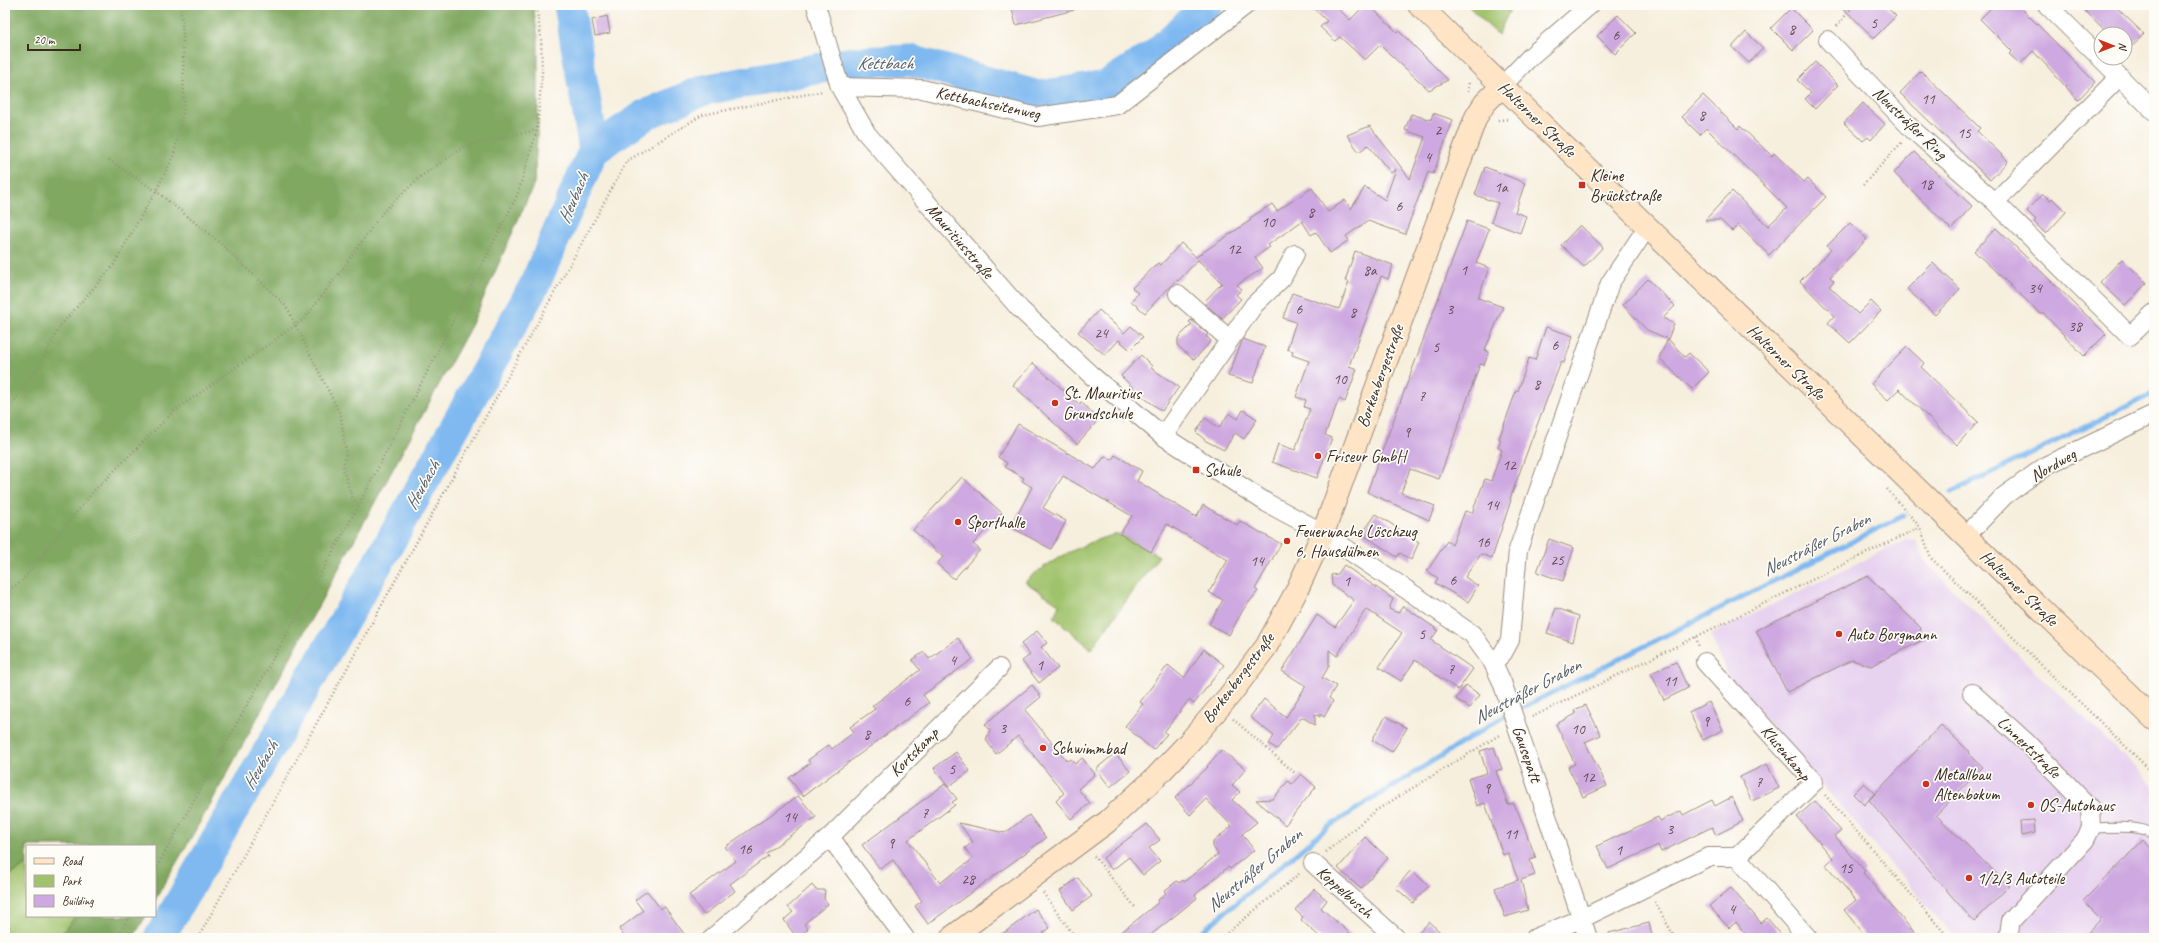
<svg xmlns="http://www.w3.org/2000/svg" width="2159" height="943" font-family="Caveat,sans-serif">
	<style>
		.built { fill: #e7d2ef }
		.green { fill: #a0c26c; stroke: #6e7645 }
		.forest { fill: #80a860; stroke: #5e693f }
		.lines { fill: none; stroke-linecap: round; stroke-linejoin: round }
		.stream { stroke: #7fb9f0; stroke-width: 5 }
		.river { stroke: #7fb9f0; stroke-width: 31 }
		.building { fill: #cea8e0 }
		.lane-casing { stroke: #998c7e; stroke-width: 11 }
		.street-casing { stroke: #998c7e; stroke-width: 20 }
		.secondary-casing { stroke: #998c7e; stroke-width: 24 }
		.path { stroke: #998c7e; stroke-width: 2.5; stroke-dasharray: 1 3; stroke-linecap: butt }
		.lane { stroke: #fff; stroke-width: 9 }
		.street { stroke: #fff; stroke-width: 18 }
		.secondary { stroke: #ffe4c6; stroke-width: 22 }
		.poi-dot { fill: #c8321e; stroke: #fdfcf7; stroke-width: 1.5 }
		.labels { text-anchor: middle; dominant-baseline: central; stroke-width: 3.5; stroke-linejoin: round; paint-order: stroke }
		.number-label { font-size: 15px; fill: #604a4e }
		.street-label { font-size: 17px; fill: #3b2a1e; stroke: #fdfcf7 }
		.poi-label { font-size: 17px; fill: #3b2a1e; stroke: #fdfcf7; text-anchor: start }
		.water-label { font-size: 18px; font-style: italic; fill: #535c68; stroke: #fdfcf7 }
	</style>
	<rect width="100%" height="100%" fill="#fdfcf7"/>
	<filter id="ink" filterUnits="userSpaceOnUse"><feTurbulence type="fractalNoise" baseFrequency=".025" numOctaves="2"/><feDisplacementMap in="SourceGraphic" scale="8" xChannelSelector="R" yChannelSelector="G"/><feConvolveMatrix kernelMatrix="1 2 1 2 8 2 1 2 1" color-interpolation-filters="sRGB"/></filter>
	<filter id="wash" filterUnits="userSpaceOnUse"><feTurbulence type="fractalNoise" baseFrequency=".012" numOctaves="4" result="noise"/><feDisplacementMap in="SourceGraphic" scale="16" xChannelSelector="R" yChannelSelector="G"/><feGaussianBlur stdDeviation="0.9" result="paint"/><feColorMatrix in="noise" values="0 0 0 0 0 0 0 0 0 0 0 0 0 0 0 0 0 1.4 0 .05"/><feComposite in="paint" operator="in"/></filter>
	<g filter="url(#wash)">
		<rect width="100%" height="100%" fill="#f7efde"/>
		<path class="built" d="M1907 539 1916 540 1927 564 2013 650 2154 785V938H1955L1730 679 1710 635Z"/>
		<path class="green" d="M1467 5H1512L1498 35Z
			M1120 534 1159 556 1091 649 1054 617 1059 604 1025 582C1042 564 1096 536 1120 534Z
			M27 864V916H76L58 938H5V879Z"/>
		<path class="forest" d="M5 5H533L538 38V124L534 184 472 324 211 803 155 900V846H27V864L5 879Z
			M76 916H146L133 938H58Z"/>
		<g class="lines">
			<path class="stream" d="M1952 492 2154 393
				M1194 938 1328 827 1498 720 1903 516"/>
			<path class="river" d="M594 149 647 114 704 90 853 62 910 60 1038 96 1105 86 1153 56 1208 5
				M159 938 389 544 534 286 594 149 569 5"/>
		</g>
		<g id="blocks">
			<path class="building" d="M1011 5H1074V10L1016 25Z
				M1310 5H1334L1350 20 1365 5H1369L1397 32 1399 31 1448 80 1429 90 1380 45 1365 60 1340 37 1335 41 1320 27 1327 21Z
				M1840 5H1884L1896 16 1874 38Z
				M1994 5H2018L2095 82 2078 100 2033 51 2020 64 2009 54 2012 51 1980 19Z
				M2079 5H2114L2144 34 2125 52V34H2109Z
				M1791 8 1813 30 1793 50 1771 28Z
				M1618 15 1636 33 1615 54 1597 36Z
				M607 16 610 33 595 36 592 20Z
				M1746 32 1763 48 1749 63 1732 47Z
				M1815 62 1838 85 1815 109 1805 99 1811 93 1797 80Z
				M1921 71 1980 128 1977 131 2008 161 1990 180 1900 93Z
				M1703 95 1738 129 1740 126 1772 156 1774 153 1804 182 1808 179 1826 197 1769 255 1738 225 1732 231 1720 220H1705L1732 191 1768 226 1787 208 1706 128 1700 135 1682 117Z
				M1863 103 1885 124 1871 140 1868 137 1863 141 1844 123Z
				M1433 113 1453 120 1433 174 1428 172 1405 234 1368 221 1346 236 1349 240 1330 253 1316 232 1311 235 1302 221 1268 245 1270 247 1255 257 1263 268 1237 285 1242 289 1236 295 1241 299 1222 319 1205 304 1207 303 1205 301 1222 283 1198 260 1178 281 1176 280 1145 313 1131 301 1138 293 1132 288 1158 263 1161 265 1181 243 1196 257 1251 220 1250 218 1272 204 1277 211 1312 188 1328 212 1345 200 1351 209 1365 187 1385 200 1396 169 1391 173 1368 145 1359 152 1347 135 1370 126 1410 179 1425 137 1405 130 1411 114 1431 120Z
				M1914 152 1972 206 1951 229 1894 173Z
				M1485 167 1525 183 1515 212 1526 216 1520 233 1491 222 1498 203 1475 195Z
				M2043 194 2050 200 2052 198 2066 212 2046 234 2034 222 2036 220 2027 211Z
				M1467 221 1489 229 1476 263 1489 268 1478 298 1503 307 1485 350 1489 352 1484 365 1480 364 1439 479 1410 469 1401 493 1435 506 1429 520 1367 492Z
				M1850 223 1867 239 1830 277 1834 281 1829 286 1858 314 1871 301 1881 311 1850 343 1828 323 1834 316 1800 281 1831 250 1827 246Z
				M1580 225 1603 247 1584 267 1561 245Z
				M1996 228 2106 334 2084 356 2044 314H2041L1974 251Z
				M1355 251 1393 265 1388 279 1381 276 1376 292 1349 366 1357 369 1345 402 1339 399 1325 435 1332 438 1317 478 1272 462 1278 444 1295 450 1310 409 1304 407 1306 400 1296 397 1309 361 1292 355 1293 351 1287 349 1296 322 1283 318 1292 293 1339 309 1349 282 1345 281Z
				M2122 259 2147 283 2125 305 2100 282Z
				M1933 263 1960 289 1935 315 1907 289Z
				M1648 279 1675 306 1663 318 1674 324 1668 339 1647 330 1623 305Z
				M1099 310 1124 333 1131 326 1143 337 1130 350 1119 340 1105 355 1078 332Z
				M1191 320 1208 334 1206 336 1211 341 1194 360 1178 346V338L1192 324 1189 322Z
				M1546 327 1573 336 1564 363 1561 362 1531 441 1510 499 1511 500 1492 558 1481 554 1465 577 1478 586 1468 602 1435 583 1438 578 1427 571 1447 541 1452 545 1465 511 1472 513 1485 479 1491 481 1502 450 1498 448 1501 440 1499 439 1516 391H1518L1529 358 1535 360Z
				M1243 339 1265 347 1253 383 1228 376Z
				M1668 339 1685 357 1689 353 1709 372 1692 389 1659 358Z
				M1907 347 1924 363 1921 367 1978 422 1957 445 1899 389 1888 400 1871 384Z
				M1141 355 1152 366 1151 368 1179 387 1162 411 1143 397 1121 376Z
				M1033 363 1079 404 1081 402 1099 419 1077 444 1013 385Z
				M1243 410 1257 419 1244 439 1235 433 1224 450 1206 441 1196 432 1205 418 1219 428 1229 413 1238 419Z
				M1018 424 1095 469 1105 456 1112 460 1115 455 1142 471 1137 481 1196 517 1203 505 1237 525 1240 521 1281 544 1255 589 1258 591 1243 610 1229 635 1209 624 1223 600 1209 592 1228 560 1167 524 1151 552 1120 534 1132 516 1063 476 1043 508 1066 521 1051 549 1011 527 1032 487 1022 481 1024 478 1005 467 1007 463 998 457Z
				M962 477 1002 513 973 544 980 550 954 579 937 564 943 557 913 530Z
				M1376 514 1419 542 1411 560 1400 553 1397 557 1362 534Z
				M1549 539 1574 548 1563 581 1537 572Z
				M1344 565 1393 599 1389 609 1398 613 1403 606 1438 630 1431 640 1473 669 1458 690 1415 660 1401 681 1379 667 1402 633 1366 609 1337 656 1329 650V666L1322 678 1336 686 1329 698 1333 701 1324 717 1320 714V717L1315 714V725L1302 717 1277 749 1269 744 1274 736 1250 717 1264 699 1286 717 1306 686 1282 671 1317 615 1335 627 1354 600 1332 585 1331 575 1338 574Z
				M1868 576 1921 628 1919 634 1929 637 1871 666 1852 660 1787 692 1756 630Z
				M1556 608 1579 616 1573 642 1547 633Z
				M1037 631 1047 643 1041 647 1058 668 1039 683 1022 661 1030 655 1021 644Z
				M958 638 973 659 923 695 929 703 803 796 789 778 810 763 808 760 829 745 832 749 854 732 850 727 875 709 872 706 920 670 912 660 924 652 929 659Z
				M1204 649 1224 665 1194 704 1189 700 1164 732 1167 734 1153 750 1125 726 1143 704 1140 702 1168 665 1184 678Z
				M1676 662 1688 688 1664 700 1651 673Z
				M1032 685 1041 697 1025 710 1067 761 1071 759 1075 764 1082 758 1095 774 1078 789 1090 803 1071 819 1056 801 1064 793 1018 736 996 754 986 740 990 730 985 724Z
				M1466 685 1480 695 1470 708 1456 699Z
				M1709 702 1723 730 1703 740 1689 712Z
				M1586 705 1601 735 1585 742 1607 786 1583 797 1568 767 1575 764 1556 724 1576 714 1574 710Z
				M1386 716 1407 728 1392 752 1372 740Z
				M1941 725 1970 752 1968 753 1983 767 1936 815 2009 886 1974 922 1869 800Z
				M1494 747 1502 769 1496 771 1508 805 1513 803 1518 812 1536 858 1530 860 1535 875 1521 880 1528 910 1505 917 1495 888 1518 880 1508 853 1503 855 1485 803 1477 806 1468 779 1487 773 1480 751Z
				M1221 750 1246 769 1232 785 1240 792 1232 800 1257 822 1242 834 1254 850 1230 869 1228 867 1195 895 1197 898 1147 938H1114L1159 902 1158 900 1166 893 1164 891 1177 881 1179 883 1183 880 1184 882 1218 854 1213 847V842L1232 826 1206 799 1190 815 1175 798 1208 767 1207 766Z
				M956 752 970 771 948 787 934 768Z
				M1115 753 1130 771 1110 787 1096 769Z
				M1767 764 1779 788 1752 801 1740 777Z
				M1301 774 1316 787 1285 825 1256 800 1273 799 1288 781 1292 784Z
				M1864 783 1875 793 1864 805 1853 794Z
				M945 784 957 799 952 802 955 805 908 840 940 883 973 859 965 848 973 842 959 823 1005 833 1029 815 1046 838 928 924 915 906 922 901 893 860 880 869 862 845Z
				M798 796 816 817 766 853 768 856 730 884 735 891 704 915 689 895 736 861 725 847Z
				M1732 797 1743 821 1716 835 1712 827 1661 852 1658 845 1608 869 1597 846 1658 817 1660 821 1681 811 1683 815 1712 800 1715 806Z
				M1815 801 1841 831 1835 836 1865 871 1863 873 1919 938H1867L1844 910 1856 900 1826 865 1833 858 1797 817Z
				M2034 820 2035 833 2021 836 2020 821Z
				M1147 824 1160 840 1149 848 1160 861 1143 875 1129 857 1112 870 1103 858Z
				M1365 837 1388 858 1361 889 1338 868Z
				M2143 840 2154 851V938H2083L2101 919 2083 901Z
				M1411 870 1429 886 1413 903 1396 888Z
				M1078 878 1092 896 1073 910 1060 891Z
				M812 885 816 890H825L824 899 828 904 804 924 808 929 797 938 784 920 793 912 788 907Z
				M1731 888 1761 923 1767 918 1784 938H1743L1746 935 1736 922 1729 928 1709 906Z
				M1314 889 1327 900 1321 908 1355 938H1321L1301 920 1303 917 1295 910Z
				M647 891 661 909 664 906 687 938H625L619 929 643 911 635 900Z
				M1036 909 1050 928 1043 933 1047 938H997Z
				M1429 922 1447 938H1414Z
				M1649 923 1653 938H1609V933Z"/>
		</g>
	</g>
	<g filter="url(#ink)">
		<use href="#blocks" fill-opacity="0" stroke="#998c7e" stroke-width="1"/>
		<g class="lines">
			<g class="lane-casing">
				<path id="lane" d="M2091 828C2112 828 2136 824 2154 834"/>
			</g>
			<g class="street-casing">
				<path id="street" d="M816 5 840 87 867 134 1020 309 1091 375 1163 436 1267 503 1323 533 1472 634 1493 663 1502 682 1588 938
					M2047 5 2154 111
					M1828 40 1913 130 1995 202
					M2119 77 1995 202 2130 336 2154 313
					M1502 86 1531 56 1590 5
					M840 87 922 89 1038 117 1117 105 1246 5
					M1178 294 1230 340
					M1163 436 1254 305 1282 278 1295 254
					M1966 536 2004 496 2047 465 2154 414
					M1705 662 1814 782 1737 857
					M1493 663 1503 653 1510 640 1518 550 1610 283 1648 226
					M1972 693 2027 743 2090 808 2091 828 2085 840 2011 921 2008 938
					M830 837 905 938
					M1313 863 1396 938
					M712 938 830 837 999 668
					M1535 938 1583 918 1708 857H1737L1808 938"/>
			</g>
			<g class="secondary-casing">
				<path id="secondary" d="M1419 5 2154 719
					M951 938 1107 822 1156 777 1191 740 1229 696 1266 647 1296 592 1323 533 1476 117 1485 103 1502 86"/>
			</g>
			<path class="path" d="M1837 26 1854 5
				M1468 92 1469 81
				M1498 120 1509 119
				M109 160 156 191 219 242 286 306 341 416 346 453 343 469 352 497 358 505
				M1863 185 1902 142
				M5 413 32 377 61 325 113 266 141 216 156 191 174 155 184 107 183 34 180 5
				M1887 489 1920 527 1931 558 2154 774
				M5 592 20 583 92 493 173 412 304 319 341 271 382 213 420 177 465 146 536 130
				M1696 637 1699 647
				M1532 717 1920 527
				M1233 719 1295 773
				M1825 795 1949 938
				M1326 852 1375 811 1501 734
				M1094 856 1135 907
				M155 870 359 505 517 196 537 130 542 72 541 37 536 5
				M1043 893 1076 938
				M1655 902 1675 938
				M117 938 129 916
				M198 938 627 161 702 115 823 91
				M1221 938 1299 874"/>
			<use href="#lane" class="lane"/>
			<use href="#street" class="street"/>
			<use href="#secondary" class="secondary"/>
		</g>
	</g>
	<g class="poi-dot">
		<rect x="1578" y="181" width="8" height="8" rx="2"/>
		<circle cx="1055" cy="403" r="4"/>
		<circle cx="1318" cy="456" r="4"/>
		<rect x="1192" y="466" width="8" height="8" rx="2"/>
		<circle cx="958" cy="522" r="4"/>
		<circle cx="1287" cy="541" r="4"/>
		<circle cx="1839" cy="634" r="4"/>
		<circle cx="1043" cy="748" r="4"/>
		<circle cx="1926" cy="784" r="4"/>
		<circle cx="2031" cy="805" r="4"/>
		<circle cx="1969" cy="878" r="4"/>
	</g>
	<g class="labels">
		<g class="number-label">
			<text x="1874" y="23">5</text>
			<text x="1792" y="29">8</text>
			<text x="1616" y="35">6</text>
			<text x="1928" y="99">11</text>
			<text x="1702" y="115">8</text>
			<text x="1438" y="130">2</text>
			<text x="1964" y="133">15</text>
			<text x="1428" y="157">4</text>
			<text x="1926" y="184">18</text>
			<text x="1501" y="187">1a</text>
			<text x="1399" y="206">6</text>
			<text x="1311" y="212">8</text>
			<text x="1268" y="222">10</text>
			<text x="1234" y="249">12</text>
			<text x="1370" y="270">8a</text>
			<text x="1464" y="270">1</text>
			<text x="2035" y="288">34</text>
			<text x="1299" y="309">6</text>
			<text x="1450" y="309">3</text>
			<text x="1353" y="312">8</text>
			<text x="2075" y="326">38</text>
			<text x="1101" y="333">24</text>
			<text x="1555" y="345">6</text>
			<text x="1436" y="347">5</text>
			<text x="1340" y="379">10</text>
			<text x="1537" y="384">8</text>
			<text x="1422" y="396">7</text>
			<text x="1407" y="432">9</text>
			<text x="1509" y="465">12</text>
			<text x="1492" y="505">14</text>
			<text x="1483" y="542">16</text>
			<text x="1557" y="560">25</text>
			<text x="1257" y="561">14</text>
			<text x="1453" y="580">6</text>
			<text x="1347" y="581">1</text>
			<text x="1422" y="634">5</text>
			<text x="953" y="660">4</text>
			<text x="1040" y="665">1</text>
			<text x="1451" y="669">7</text>
			<text x="1670" y="681">11</text>
			<text x="907" y="701">6</text>
			<text x="1706" y="721">9</text>
			<text x="1003" y="728">3</text>
			<text x="1578" y="729">10</text>
			<text x="867" y="734">8</text>
			<text x="952" y="769">5</text>
			<text x="1588" y="777">12</text>
			<text x="1759" y="782">7</text>
			<text x="1487" y="788">9</text>
			<text x="925" y="813">7</text>
			<text x="790" y="817">14</text>
			<text x="1670" y="829">3</text>
			<text x="1511" y="834">11</text>
			<text x="891" y="843">9</text>
			<text x="745" y="849">16</text>
			<text x="1619" y="850">1</text>
			<text x="1846" y="868">15</text>
			<text x="968" y="879">28</text>
			<text x="1732" y="909">4</text>
		</g>
		<g class="street-label">
			<text transform="translate(988 103) rotate(12)">Kettbachseitenweg</text>
			<text transform="translate(1537 119) rotate(44)">Halterner Straße</text>
			<text transform="translate(1910 123) rotate(44)">Neusträßer Ring</text>
			<text transform="translate(960 241) rotate(49)">Mauritiusstraße</text>
			<text transform="translate(1786 362) rotate(44)">Halterner Straße</text>
			<text transform="translate(1380 376) rotate(-70)">Borkenbergestraße</text>
			<text transform="translate(2053 465) rotate(-30)">Nordweg</text>
			<text transform="translate(2019 588) rotate(44)">Halterner Straße</text>
			<text transform="translate(1238 678) rotate(-53)">Borkenbergestraße</text>
			<text transform="translate(2029 747) rotate(44)">Linnertstraße</text>
			<text transform="translate(914 752) rotate(-45)">Kortskamp</text>
			<text transform="translate(1786 753) rotate(50)">Klusenkamp</text>
			<text transform="translate(1527 754) rotate(71)">Gausepatt</text>
			<text transform="translate(1345 892) rotate(42)">Koppelbusch</text>
		</g>
		<g class="poi-label">
			<text x="1590" y="175">Kleine<tspan x="1590" dy="20">Brückstraße</tspan></text>
			<text x="1063" y="393">St. Mauritius<tspan x="1063" dy="20">Grundschule</tspan></text>
			<text x="1326" y="456">Friseur GmbH</text>
			<text x="1204" y="470">Schule</text>
			<text x="966" y="522">Sporthalle</text>
			<text x="1295" y="531">Feuerwache Löschzug<tspan x="1295" dy="20">6, Hausdülmen</tspan></text>
			<text x="1847" y="634">Auto Borgmann</text>
			<text x="1051" y="748">Schwimmbad</text>
			<text x="1934" y="774">Metallbau<tspan x="1934" dy="20">Altenbokum</tspan></text>
			<text x="2039" y="805">OS-Autohaus</text>
			<text x="1977" y="878">1/2/3 Autoteile</text>
		</g>
		<g class="water-label">
			<text x="885" y="63">Kettbach</text>
			<text transform="translate(573 198) rotate(-67)">Heubach</text>
			<text transform="translate(422 485) rotate(-61)">Heubach</text>
			<text transform="translate(1816 544) rotate(-27)">Neusträßer Graben</text>
			<text transform="translate(1527 691) rotate(-28)">Neusträßer Graben</text>
			<text transform="translate(260 765) rotate(-60)">Heubach</text>
			<text transform="translate(1254 870) rotate(-40)">Neusträßer Graben</text>
		</g>
	</g>
	<rect width="2159" height="943" fill="none" stroke="#fdfcf7" stroke-width="20"/>
	<rect x="26" y="845" width="130" height="72" fill="#fdfcf7" stroke="#afa8a0"/>
	<rect x="34" y="858" width="20" height="6" fill="#ffe4c6" stroke="#afa8a0"/>
	<text x="62" y="865" font-size="12" fill="#3b2a1e">Road</text>
	<rect x="34" y="875" width="20" height="12" fill="#a0c26c" stroke="#afa8a0"/>
	<text x="62" y="885" font-size="12" fill="#3b2a1e">Park</text>
	<rect x="34" y="895" width="20" height="12" fill="#cea8e0" stroke="#afa8a0"/>
	<text x="62" y="905" font-size="12" fill="#3b2a1e">Building</text>
	<g transform="translate(2113 46) rotate(90)"><circle r="19" fill="#fdfcf7" stroke="#afa8a0"/>
	<path d="M0-3L7 15L0 10L-7 15Z" fill="#c8321e"/>
	<text y="-6" font-size="11" font-weight="bold" text-anchor="middle" fill="#3b2a1e">N</text>
	</g>
	<path d="M28 44v6h52v-6" fill="none" stroke="#3b2a1e" stroke-width="2"/>
	<text x="34" y="44" font-size="12" fill="#3b2a1e" stroke="#fdfcf7" stroke-width="3" paint-order="stroke">20 m</text>
</svg>
